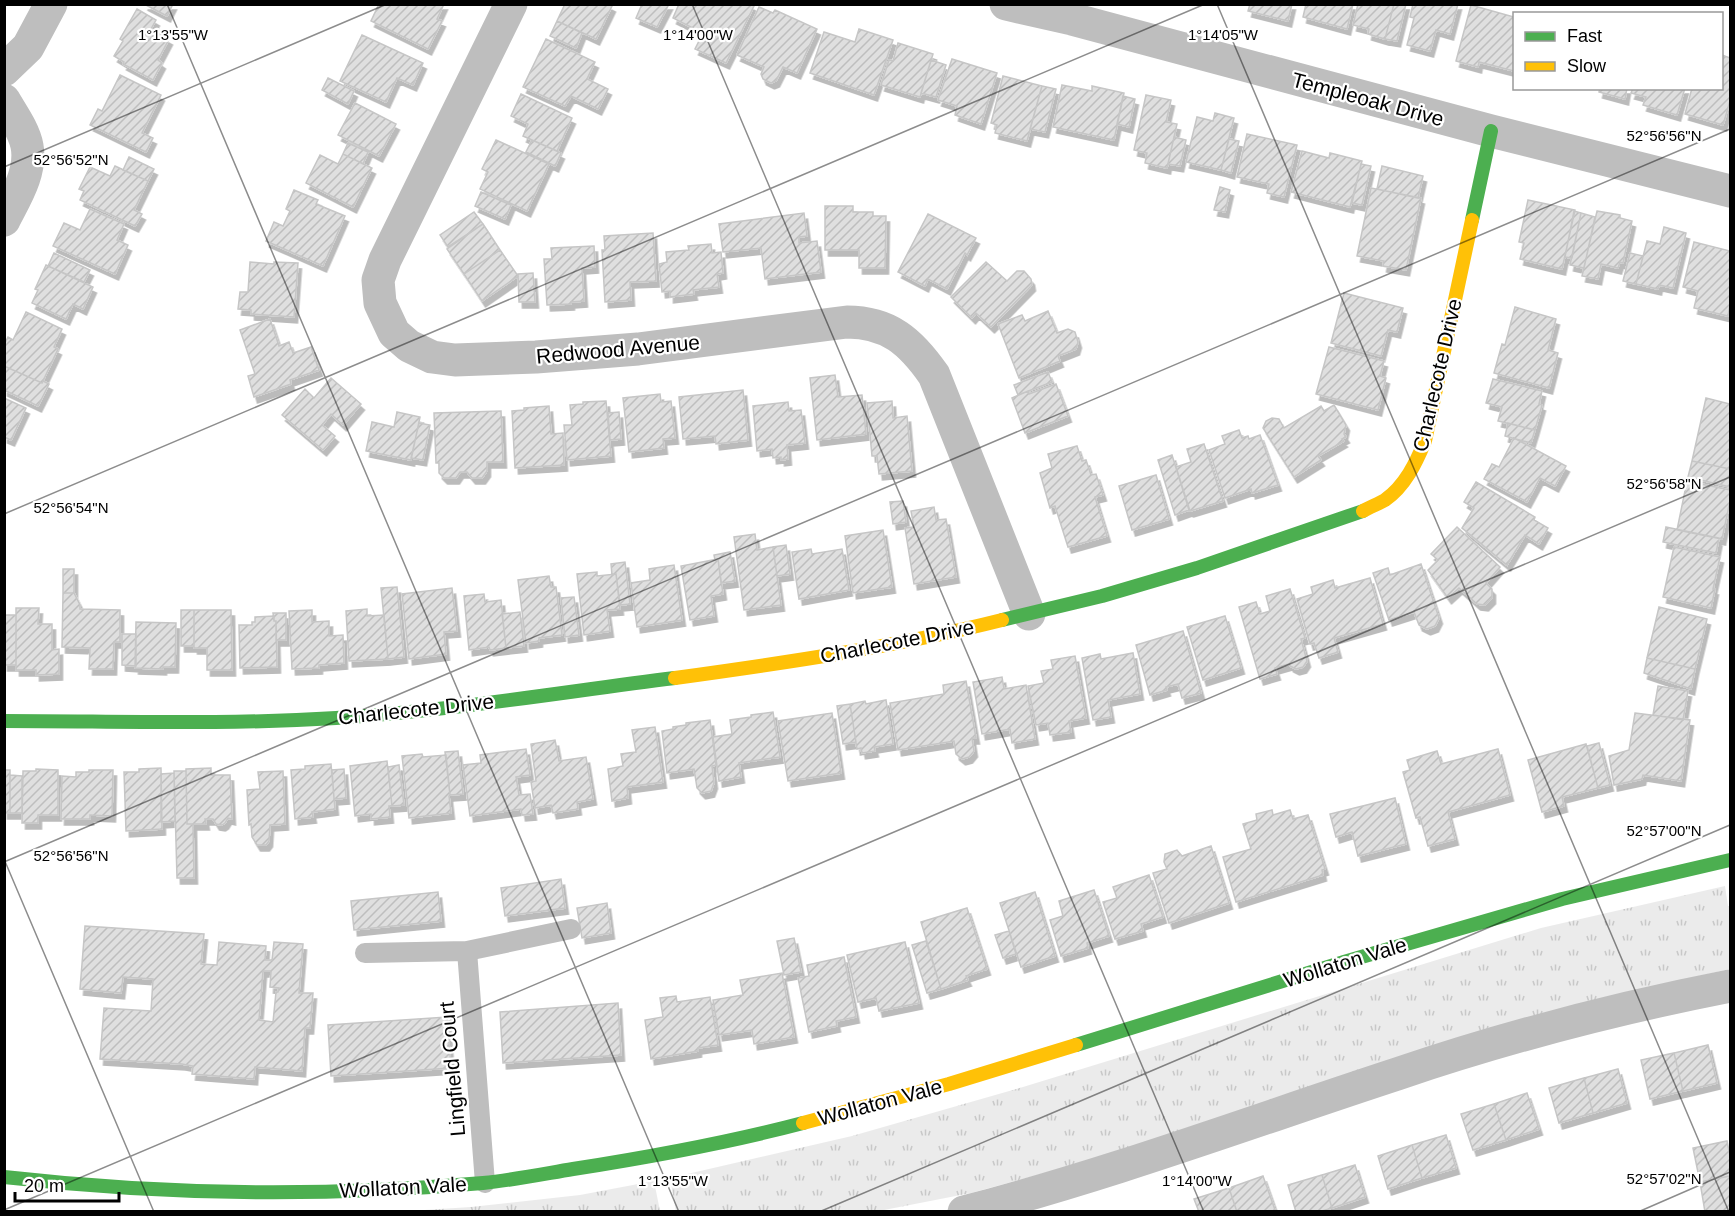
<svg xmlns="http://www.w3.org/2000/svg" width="1735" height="1216" font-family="Helvetica,sans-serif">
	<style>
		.grass { fill: url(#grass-tufts) }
		.building { fill: url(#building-hatch); stroke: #c6c6c6; stroke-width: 1.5; fill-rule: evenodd; filter: url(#shadow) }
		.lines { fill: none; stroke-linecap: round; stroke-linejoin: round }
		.lane { stroke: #bebebe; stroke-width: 20 }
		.street { stroke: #bebebe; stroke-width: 33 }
		.fast { stroke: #4caf50; stroke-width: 14 }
		.slow { stroke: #ffc107; stroke-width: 14 }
		.ticks { fill: none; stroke: #000; stroke-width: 1.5; stroke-opacity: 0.45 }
		.labels { text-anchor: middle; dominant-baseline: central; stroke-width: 4.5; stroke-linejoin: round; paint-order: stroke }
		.street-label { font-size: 21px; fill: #000; stroke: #fff }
		.ticks-label { font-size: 15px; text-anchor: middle; fill: #000; stroke: #fff; stroke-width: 4.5; stroke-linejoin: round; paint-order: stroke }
	</style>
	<defs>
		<pattern id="grass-tufts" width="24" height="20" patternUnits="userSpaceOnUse" patternTransform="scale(1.5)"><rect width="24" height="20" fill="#ebebeb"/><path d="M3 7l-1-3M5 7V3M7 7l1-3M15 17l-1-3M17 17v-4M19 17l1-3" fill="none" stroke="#c8c8c8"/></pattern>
		<pattern id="building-hatch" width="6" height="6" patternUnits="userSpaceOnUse" patternTransform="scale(1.5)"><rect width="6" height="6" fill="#dfdfdf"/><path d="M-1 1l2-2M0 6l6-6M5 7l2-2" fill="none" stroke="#bebebe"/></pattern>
		<filter id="shadow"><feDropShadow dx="3.5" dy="6" stdDeviation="0" flood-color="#0004"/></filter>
	</defs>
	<rect width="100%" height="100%" fill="#fff"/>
	<path class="grass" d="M1725 886 1728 906H1730V969L1610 996 1056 1170 971 1193 879 1211 676 1212 670 1178 852 1136 1023 1087 1541 928Z
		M654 1181 660 1211H409L471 1207 580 1195Z"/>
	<path class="building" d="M144 4H173L167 16Z
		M379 4H444L437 19 442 21 428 49 371 21Z
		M565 4H608L612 6 596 39 557 21Z
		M642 4H669L657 27 636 18Z
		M679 4H750L754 6 726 63 695 49 703 33 673 18Z
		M1250 4H1292L1288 21 1248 11Z
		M1306 4H1353L1347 29 1303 17Z
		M1358 4H1394L1385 39 1368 34 1369 29 1353 25Z
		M1394 4H1406L1397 41 1385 39Z
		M1413 4H1458L1450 34 1436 30 1430 51 1407 45 1414 18 1410 17Z
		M1471 5 1514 17V71L1479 62 1478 67 1456 61Z
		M759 7 773 13 775 10 817 29 797 73 783 67 776 81 771 83 763 79 761 74 764 67 737 55Z
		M137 9 156 20 151 29 169 39 158 60 162 63 153 80 123 64 124 62 114 56 123 41 120 39Z
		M557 21 582 33 576 48 550 36Z
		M859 29 893 40 874 95 810 73 824 32 855 42Z
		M362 35 423 63 413 85 397 78 386 102 340 81Z
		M546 39 595 62 587 79 608 89 598 109 571 96 565 106 523 87Z
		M898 43 933 54 920 97 881 85 889 60 893 61Z
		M1722 55 1730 58V101L1723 125 1685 114 1692 88H1722Z
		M952 59 997 73 981 124 955 115 957 106 938 100Z
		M931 60 946 65 936 97 921 93Z
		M120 75 161 95 142 133 153 138 146 152 90 125 98 109 102 111Z
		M1003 76 1042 86 1027 141 995 133 997 125 991 123Z
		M328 78 354 91 348 104 322 90Z
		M1062 85 1092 91V86L1124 93 1114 140 1053 127Z
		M1042 86 1056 89 1045 132 1030 129Z
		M1600 88H1627L1625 99 1599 92Z
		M1633 88H1685L1677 115 1643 105 1646 97 1631 93Z
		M521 94 572 118 557 151 523 136 528 124 511 116Z
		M1146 95 1171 100 1166 122 1177 124 1167 168 1145 163 1147 153 1134 150Z
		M1123 96 1135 99 1129 127 1117 124Z
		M355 103 396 124 379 156 338 135Z
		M1215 113 1234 118 1221 170 1186 162 1197 117 1213 121Z
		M1247 134 1297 145 1284 197 1267 193 1269 184 1237 177Z
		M1174 137 1186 140 1180 166 1168 164Z
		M1229 139 1239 141 1231 173 1221 170Z
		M496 140 549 164 527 211 480 189 488 172 482 169Z
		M532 140 561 153 555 166 526 152Z
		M348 143 368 152 363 164 343 154Z
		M1302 151 1329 158 1330 153 1362 161 1350 207 1291 192Z
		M343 154 372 168 353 207 306 183 320 155 338 164Z
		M129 157 154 169 148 181 123 170Z
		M1361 164 1371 166 1362 205 1352 203Z
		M115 166 148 181 134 210 142 214 135 226 80 200 84 191 79 189 90 167 110 176Z
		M1382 166 1423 176 1418 198 1377 189Z
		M1220 187 1230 190 1225 212 1214 210Z
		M1371 188 1421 198 1406 270 1383 266 1384 261 1357 256Z
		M294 190 318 200 316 204 345 216 323 266 266 241 274 222 283 226 290 211 286 209Z
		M481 192 511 205 505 219 475 206Z
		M1528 200 1575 210 1562 269 1520 259 1524 243 1519 242Z
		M825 206H853V212H873V216H886L885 268H859V250H825Z
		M90 209 124 224 117 240 128 245 115 274 53 246 64 223 80 230Z
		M1574 211 1581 213 1572 258 1565 257Z
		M1597 211 1620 215V218L1632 221 1623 263 1620 262 1618 268 1601 264 1598 279 1582 276Z
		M474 212 483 224 448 247 440 235Z
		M804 213 807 236 799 237V243L817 241 821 272 765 279 761 248 723 252 719 224Z
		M1581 213 1595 217 1584 268 1570 265Z
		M928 214 976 238 967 255 965 253 947 289 928 279 925 286 898 272Z
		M483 224 500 250 464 274 447 249Z
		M1664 227 1686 233 1673 288 1659 285 1658 289 1636 284 1647 241 1660 244Z
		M653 233 656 281 630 282 631 300 605 302 602 250H605L604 236Z
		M1694 242 1730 251V304L1728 316 1694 308 1698 291 1683 287Z
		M711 244 712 253 721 252 723 273 717 274 719 287 693 290 694 294 670 297V291L662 292 659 264 667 262 666 252 689 250 688 246Z
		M594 246 595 267 582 268 584 301 571 302V304L547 305 544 259H552L551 248Z
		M500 250 518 276 482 301 464 274Z
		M54 253 90 270 84 282 48 266Z
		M1630 253 1643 256 1636 284 1623 281Z
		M250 262 274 264V262L298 263 294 317 251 314V310L238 309 240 292H248Z
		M986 262 1007 281 1017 271H1024L1031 279 1032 285 991 327 976 313 972 318 951 297Z
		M46 265 93 287 83 309 73 304 66 319 32 303 38 290 35 289Z
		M533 273 535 302H519L518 274Z
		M1344 293 1403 308 1397 332 1388 330 1381 356 1331 343Z
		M1515 307 1556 319 1548 350 1558 353 1549 388 1494 373 1502 344 1505 345Z
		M1048 311 1057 333 1068 329 1075 332 1078 342 1076 349 1058 356 1060 361 1019 378 998 324 1022 315 1025 321Z
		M26 312 62 329 54 347 58 349 42 383 4 366V345L8 337 13 340Z
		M270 319 279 346 289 342 293 353 311 347 319 370 290 380 291 384 254 397 248 376 255 374 240 330Z
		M1329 347 1384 361 1380 376 1386 378 1378 410 1316 394Z
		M4 366 42 383 43 381 49 384 38 406 4 390Z
		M1048 372 1052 382 1018 395 1014 385Z
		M835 375 838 397 862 395 866 434 817 440 810 378Z
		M331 378 361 404 343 425 331 414 322 425 335 436 323 450 282 415 305 389 314 398Z
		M1493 379 1542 391 1539 404 1542 405 1535 430 1498 421 1502 407 1486 403Z
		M1056 384 1068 416 1025 433 1012 398 1028 391 1029 394Z
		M743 390 748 440 716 444 715 436 683 439 679 397Z
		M660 394 661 402 671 401 675 438 663 439 664 448 629 452 623 398Z
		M4 398 26 408 11 440 4 437Z
		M1706 398 1730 404V469L1692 461Z
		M606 401 611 456 567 460 564 425H572L570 405 583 404V402Z
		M892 401 893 418 907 416 912 471 879 474 877 456H872L867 403Z
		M788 402 789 411 801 410 805 443 787 445 788 459 781 460V457L773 458 772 449 757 451 753 406Z
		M1334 405 1346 425 1344 434 1346 437 1342 439 1344 441 1318 456 1321 460 1294 477 1263 428 1266 421 1272 418 1279 419 1284 428 1321 406 1324 411Z
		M549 406 551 434 563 433 564 465 515 468 512 411 524 410V408Z
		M501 411 503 462H487V471L482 478H472L467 472H460L456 478H444L439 473V463H436L434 413Z
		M397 412 420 417 411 460 366 451 372 422 394 427Z
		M619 412 621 439 610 440 608 413Z
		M419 423 430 425 423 460 411 458Z
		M1508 423 1535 430 1531 443 1505 436Z
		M1239 430 1242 438 1248 436 1249 439 1260 435 1278 485 1252 493 1251 489 1225 498 1209 450 1225 444 1222 436Z
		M1514 438 1566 466 1555 486 1540 478 1527 502 1484 479 1492 464 1499 467Z
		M1204 444 1223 501 1190 511 1176 467 1191 462 1187 449Z
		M1077 446 1082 461 1086 460 1091 475 1096 474 1103 495 1095 497 1107 536 1068 547 1055 506 1050 508 1040 473 1052 468 1048 454Z
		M1172 455 1189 510 1175 515 1158 460Z
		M1692 461 1730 469V487L1688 477Z
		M1156 475 1169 519 1132 530 1119 486Z
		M1687 481 1730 490V501L1722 539 1677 530Z
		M1476 482 1535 517 1534 520 1548 528 1539 544 1525 535 1507 565 1462 528 1474 508 1464 502Z
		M903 501 906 522 893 524 890 502Z
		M934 507 936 520 946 519 956 577 914 584 905 528 914 527 911 511Z
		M1457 527 1500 567 1486 583 1492 589V598L1485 605 1477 604 1459 588 1448 598 1428 570 1438 560 1431 554Z
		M1666 527 1719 538 1716 553 1663 542Z
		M883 530 892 587 853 593 845 536Z
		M755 534 757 550 773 547 781 605 744 610 734 537Z
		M786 545 790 574 777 576 773 547Z
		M1674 547 1720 557 1713 589H1715L1711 608 1663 597Z
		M811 549 812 554 842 549 849 590 799 599 792 552Z
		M730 552 735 581 721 583 718 559 715 560 714 555Z
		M718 559 723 594 711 596 714 616 690 620 681 566Z
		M625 562 630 604 620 605 616 574 612 575 611 564Z
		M1421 564 1439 618 1435 626 1427 629 1419 625 1414 612 1389 620 1373 573 1388 568 1390 575Z
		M674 565 682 620 637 627 631 583 650 580 649 569Z
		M63 569H74V593H63Z
		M597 572V576L616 574 620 609 607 610 610 631 584 635 577 574Z
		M549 576 551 587H556L562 635 539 638V641L526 643 518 580Z
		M1370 578 1383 624 1334 638 1338 652 1319 658 1314 643 1310 644 1297 599 1313 594 1311 587 1333 580 1335 588Z
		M397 587 404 657 388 659 381 588Z
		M452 588 457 631 444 632 446 654 409 659 402 594Z
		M1290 589 1305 638 1301 639 1307 661 1303 667 1296 669 1290 666 1289 664 1275 668 1277 674 1260 679 1239 607 1256 602 1260 614 1270 611 1266 596Z
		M63 593H74L80 605V609L120 610V642H114L113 669H89L90 648 62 647Z
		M484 594 485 602 501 600 506 648 490 650 489 647 469 650 464 596Z
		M574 597 579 635 565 637 561 598Z
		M1659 607 1707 619 1695 669 1647 658Z
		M16 608H39L38 624H52V650L59 649V674L36 675V670H16Z
		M367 609V616L384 615 388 659 349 661 346 611Z
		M181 610H194V646H181Z
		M194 610H231L232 670H207V648H194Z
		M312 610V622L329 621V636L343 635 344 663 319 665V668L292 669 289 611Z
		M520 612 524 646 506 648 502 614Z
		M273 613H286V640H276V621H274Z
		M4 615H16V665H4Z
		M274 616V621H276L277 667 240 668 239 625H252V622H255V617Z
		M1225 616 1241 668 1203 680 1187 627Z
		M136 622 176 623 175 667H163V669L135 668Z
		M1183 631 1201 693 1182 698 1178 684 1166 687 1167 690 1150 695 1136 645Z
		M122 634H136V666L122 665Z
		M1133 653 1140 694 1108 700 1111 717 1093 720 1082 658 1100 654 1101 659Z
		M1075 656 1086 718 1069 721 1071 732 1050 735 1048 723 1036 725 1028 686 1044 683 1041 671 1053 669 1051 660Z
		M1647 658 1695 669 1691 689 1644 673Z
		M1002 677 1004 689 1026 685 1035 739 1012 743 1010 729 982 734 973 682Z
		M966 681 976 738H972L974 751 969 757 962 759 956 754 954 741 898 750 890 703 944 694 943 685Z
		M1658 686 1688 691 1683 720 1653 715Z
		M886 700 893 744 874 747 875 751 862 753 861 748 857 749 850 704 865 701 866 704Z
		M850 704 856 742 843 744 837 706Z
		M773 712 780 757 739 763 741 777 719 781 713 737 732 734 730 720 751 717V715Z
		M832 713 841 773 788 781 778 721Z
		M1635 713 1690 720 1681 781 1643 775 1642 779 1614 785 1609 756 1629 750Z
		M710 720 716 765 712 766 714 783 711 791 702 793 697 788 694 769 667 773 662 731 673 729V727L686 725V723Z
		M655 727 663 782 627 787 628 798 612 801 608 769 623 766 621 754 636 752 632 730Z
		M555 740 559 761 586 757 593 799 577 802 578 809 553 813 551 805 535 808 531 782 536 781 531 744Z
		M1599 743 1610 785 1598 788 1587 746Z
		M1586 744 1598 788 1562 797 1564 806 1542 812 1528 760Z
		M526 749 530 775 516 777 519 795 530 794 533 814 522 815 521 809 470 816 463 765 481 763 480 755Z
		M1498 749 1510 795 1448 812 1455 839 1428 846 1420 817 1416 818 1403 772 1410 770 1407 760 1437 751 1441 764Z
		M458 751 463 794 450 795 445 752Z
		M422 754 423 757 446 755 450 795 449 796 451 813 409 818 402 756Z
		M387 761 392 806H389L390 817 371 819V814L355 816 350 766Z
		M331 764 335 809 312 812 313 817 295 819 291 770 305 769V766Z
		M399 765 404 805 392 806 388 767Z
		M161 768 162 829 126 831 124 772H139V769Z
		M211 768V775H230L232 819 228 818 225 823 222 825 216 824 213 819H205L206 824H187L186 769Z
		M36 769 58 770V815H38V823H22L23 771H36Z
		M344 769 346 798 334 799 332 770Z
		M4 770H10V813H4Z
		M89 770H113L112 816 90 815V819H61L62 776 76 777V772H89Z
		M174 771H186L187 824H193L194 878H177Z
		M283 771 285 824 270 825 269 841 266 845H257L252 837 251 824 249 825 247 790 260 789 258 772Z
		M174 773 175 821 161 822V774Z
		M10 775 22 776V813H10Z
		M1395 798 1406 844 1358 856 1352 832 1336 837 1330 814Z
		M1272 810 1273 815 1290 810 1293 819 1308 815 1325 869 1322 870 1323 875 1236 902 1223 857 1251 849 1243 824 1257 820 1256 814Z
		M1211 846 1229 903 1169 923 1153 873 1167 869 1164 862 1165 854 1177 850 1182 856Z
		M1149 875 1163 917 1141 924 1143 931 1115 939 1103 902 1117 898 1113 887Z
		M561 879 565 908 505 916 501 888Z
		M1094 890 1109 936 1087 943 1088 948 1061 956 1050 920 1063 916 1059 901Z
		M438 892 441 921 354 930 351 901Z
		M1035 892 1055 956 1021 967 1000 903Z
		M607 903 611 933 582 938 577 908Z
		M967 908 987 969 966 976 968 980 941 989 921 922Z
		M85 926 204 934 201 964 217 965 219 942 266 946 265 960H272L274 942 303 944 299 993H313L310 1028H305L302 1071 255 1067 254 1079 192 1074 193 1066 182 1064 100 1059 104 1008 151 1011 153 979 123 977 121 993 80 989ZM263 971H271L270 987 279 988 278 992H276L273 1022 259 1020Z
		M1009 931 1016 954 1003 958 995 935Z
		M794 938 801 972 784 975 777 941Z
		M926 941 941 989 927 993 912 945Z
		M905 942 919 1003 879 1011 876 998 858 1002 847 955Z
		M844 957 856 1017 836 1021 837 1026 809 1032 798 978 809 976 807 965Z
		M782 973 794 1037 754 1044 752 1030 719 1035 713 1000 743 995 740 980Z
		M676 996 677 1002 710 997 718 1045 698 1048V1051L651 1059 645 1020 663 1017 660 998Z
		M618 1003 621 1055 503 1063 500 1012Z
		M447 1017 451 1068 331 1076 328 1025Z
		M1708 1045 1717 1083 1683 1091 1674 1053Z
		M1674 1053 1683 1091 1650 1099 1641 1060Z
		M1618 1069 1627 1103 1593 1113 1584 1078Z
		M1584 1078 1593 1113 1559 1123 1549 1088Z
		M1527 1093 1539 1129 1506 1140 1494 1104Z
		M1494 1104 1506 1140 1473 1150 1461 1114Z
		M1446 1135 1456 1168 1422 1178 1412 1145Z
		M1727 1141 1730 1156V1176L1700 1182 1693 1148Z
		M1412 1145 1422 1178 1388 1189 1378 1156Z
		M1355 1165 1365 1197 1332 1208 1322 1175Z
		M1322 1175 1332 1208 1319 1212H1296L1288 1185Z
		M1263 1176 1275 1210 1271 1212H1237L1229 1188Z
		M1730 1176V1211L1705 1212 1700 1182Z
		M1229 1188 1237 1212H1199L1194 1199Z"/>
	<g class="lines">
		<path class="lane" d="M467 951 485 1183
			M365 953 467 951 571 929"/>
		<path class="street" d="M511 4 385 260 378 280 380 303 394 333 409 346 432 357 455 360 536 357 638 349 847 322C889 322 911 342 934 375L1029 614
			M1006 4 1072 19 1491 131 1730 191
			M4 70 28 47 51 4
			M4 100C12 114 24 130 27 146 32 172 15 198 4 220
			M964 1212C1111 1174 1253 1121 1397 1074 1506 1037 1618 1008 1730 986"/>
		<path class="fast" d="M1472 220 1491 131
			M1002 620 1102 596 1197 568 1363 511
			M4 721C114 721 226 725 336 718 449 711 562 692 675 678
			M1076 1045 1344 962 1562 899 1730 860
			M4 1177C163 1195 324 1197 483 1183 513 1180 543 1174 573 1169 650 1157 727 1143 803 1123"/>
		<path class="slow" d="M1363 511C1370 507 1378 504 1385 500 1405 486 1416 463 1425 441L1472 220
			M675 678C784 663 895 647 1002 620
			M803 1123 949 1084 1076 1045"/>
	</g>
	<path class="ticks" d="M167 4 679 1212M692 4 1204 1212M1217 4 1729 1212M4 167 387 4M4 514 1205 4M4 859 154 1212M4 862 1730 129M4 1210 1730 477M819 1212 1730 825M1638 1212 1730 1172"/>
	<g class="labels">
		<g class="street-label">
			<text transform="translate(1368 99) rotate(15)">Templeoak Drive</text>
			<text transform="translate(618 349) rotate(-5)">Redwood Avenue</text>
			<text transform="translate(1437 375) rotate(-77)">Charlecote Drive</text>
			<text transform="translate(897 641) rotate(-11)">Charlecote Drive</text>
			<text transform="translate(416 709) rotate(-6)">Charlecote Drive</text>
			<text transform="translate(1345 962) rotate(-17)">Wollaton Vale</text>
			<text transform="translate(452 1069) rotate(-95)">Lingfield Court</text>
			<text transform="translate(880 1102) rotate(-15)">Wollaton Vale</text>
			<text transform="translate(403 1187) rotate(-3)">Wollaton Vale</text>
		</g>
	</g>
	<g class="ticks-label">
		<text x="173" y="40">1°13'55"W</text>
		<text x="698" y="40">1°14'00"W</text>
		<text x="1223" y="40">1°14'05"W</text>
		<text x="1664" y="141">52°56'56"N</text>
		<text x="71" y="165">52°56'52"N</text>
		<text x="1664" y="489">52°56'58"N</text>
		<text x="71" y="513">52°56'54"N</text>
		<text x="1664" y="836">52°57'00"N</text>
		<text x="71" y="861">52°56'56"N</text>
		<text x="1664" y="1184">52°57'02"N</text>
		<text x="673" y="1186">1°13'55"W</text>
		<text x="1197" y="1186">1°14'00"W</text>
	</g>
	<rect width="1735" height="1216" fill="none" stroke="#000000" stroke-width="12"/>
	<rect x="1513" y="12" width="210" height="78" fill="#ffffff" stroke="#999999" stroke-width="1.5"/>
	<rect x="1525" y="32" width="30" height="9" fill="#4caf50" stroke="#999999" stroke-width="1.5"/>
	<text x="1567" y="42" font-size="18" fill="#000000">Fast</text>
	<rect x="1525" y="62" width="30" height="9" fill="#ffc107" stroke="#999999" stroke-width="1.5"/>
	<text x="1567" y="72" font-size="18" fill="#000000">Slow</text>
	<path d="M15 1192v9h104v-9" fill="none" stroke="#000000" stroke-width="3"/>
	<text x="24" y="1192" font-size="18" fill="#000000" stroke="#ffffff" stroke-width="4.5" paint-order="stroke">20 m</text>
</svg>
